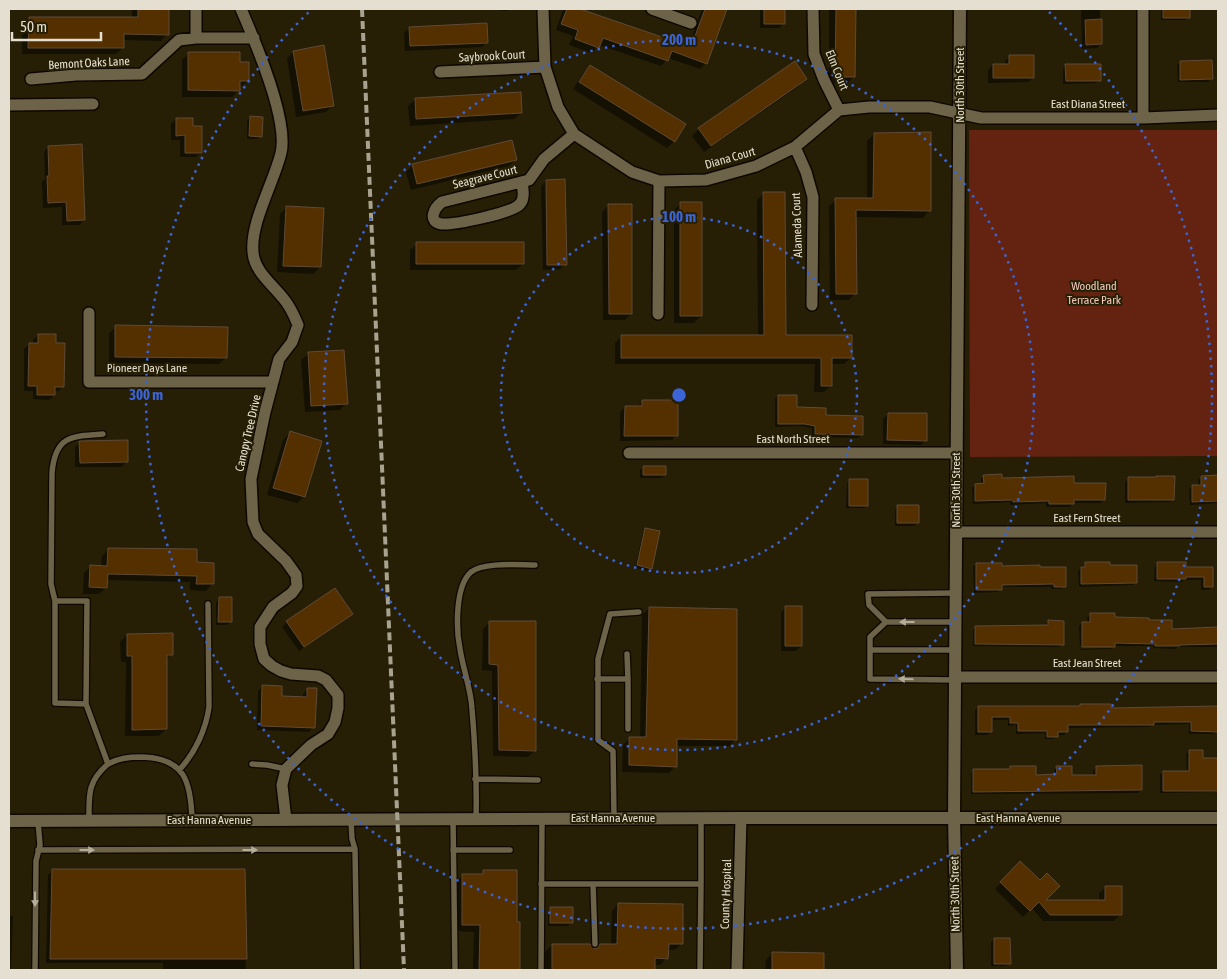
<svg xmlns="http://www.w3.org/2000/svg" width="1227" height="979" font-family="'Asap Condensed',sans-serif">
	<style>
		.green { fill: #632310 }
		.shadow { fill: #0007 }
		.building { fill: #542f00; stroke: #5f4a36 }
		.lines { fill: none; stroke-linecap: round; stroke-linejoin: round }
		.service-casing { stroke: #0f0800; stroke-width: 8 }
		.minor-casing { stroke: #0f0800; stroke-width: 14 }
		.tertiary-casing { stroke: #0f0800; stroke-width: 15 }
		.service { stroke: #6c6348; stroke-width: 5.5 }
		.minor { stroke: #6c6348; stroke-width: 11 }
		.tertiary { stroke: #6c6348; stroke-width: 12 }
		.rail { stroke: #a8a290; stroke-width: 4; stroke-dasharray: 8 4; stroke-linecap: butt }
		.oneway { fill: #b4ad9a }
		.ring { fill: none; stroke: #3b64d7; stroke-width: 2.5; stroke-dasharray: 2.5 5 }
		.labels { text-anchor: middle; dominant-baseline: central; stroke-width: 4; stroke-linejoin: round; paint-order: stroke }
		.street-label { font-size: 12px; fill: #e4dfd0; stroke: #261f05 }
		.park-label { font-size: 12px; fill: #f3c9bc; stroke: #261f05 }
		.centre { fill: #3b64d7; stroke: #261f05; stroke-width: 2.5 }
		.ring-label { font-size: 15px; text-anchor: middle; font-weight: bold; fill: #3b64d7; stroke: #261f05; stroke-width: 4; stroke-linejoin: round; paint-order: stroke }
	</style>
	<rect width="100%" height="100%" fill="#261f05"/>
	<path class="green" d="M969 130H1218V456L970 457Z"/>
	<path class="shadow" d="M132 9H168L167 34 161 41 123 40V48L116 54H22V25L29 18H132Z
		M490 9H509L506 11Z
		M566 9H576L688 48 702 9H726L706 63 700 69 668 58 661 66 599 45 592 53 569 45 573 36 556 30 562 12Z
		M760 9H784V23L779 28H760Z
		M829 9H855L854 76 848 83H829Z
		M1074 9H1105L1100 10 1101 44 1097 48 1082 49 1081 9Z
		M1161 9H1188L1189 17 1186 20H1161Z
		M409 28 487 42 482 47 405 51 404 33Z
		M293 52 333 105 326 112 296 117 287 58Z
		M189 53 239 63 248 81 239 88V90L232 97H182V60Z
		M1010 56 1033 78 1028 82 988 83V70L993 65H1005V61Z
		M1180 62 1211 79 1208 82H1178L1177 65Z
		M1066 65 1099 80 1096 83 1063 84V68Z
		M590 66 674 141 667 148 573 89 584 73Z
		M806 79 799 86 704 152 692 136 699 129Z
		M415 100 521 113 514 119 410 126 408 106Z
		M250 118 261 136 258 139H247V121Z
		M176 119 201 153 196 157H180V140H171V124Z
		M874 134 929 211 923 218 854 217 855 293 849 300H830L829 206 836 200 867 199V141Z
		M48 147 84 220 79 225H62V207L43 208 42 182 45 179 44 152Z
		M516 159 509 166 411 190 406 172 413 165Z
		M546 181 565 264 560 269 543 270 541 186Z
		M763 194 785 336 851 358 844 364H831L830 386 824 392H814L815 364H615V343L622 336H758L757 200Z
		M681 203 701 316 694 323H674V210Z
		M609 205 631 314 625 320H603L602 212Z
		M287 207 320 267 313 274 277 272 280 214Z
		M417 244 523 264 516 270H410V250Z
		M116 327 226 358 219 364 109 363V333Z
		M38 336 63 386 58 391H54V395L49 400 33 399V391H24V349L29 344H33V340Z
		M308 354 346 403 340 410 305 412 301 360Z
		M778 396 796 408 825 416 861 435 858 438 812 437V428L801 426 775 427V399Z
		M643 401 676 435 672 440 620 441V412L625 407 638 406Z
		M888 414 926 440 921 445 883 444V419Z
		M290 433 320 442 304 497 297 503 267 495 283 440Z
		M80 442 126 462 122 467H75V447Z
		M643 467 665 475 662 478H640V470Z
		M984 476 1001 479 1073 484 1104 500 1101 503H1073L1070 507H1046V503L1010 505V502L973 504 972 488 975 485H981V479Z
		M1201 477H1218V503L1190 505 1189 489 1192 486H1199L1198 480Z
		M1128 479 1173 499 1170 502 1125 503V482Z
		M850 480 867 505 864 508H846L847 483Z
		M898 506 917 523 914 526H895V510Z
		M646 529 651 568 648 571 635 568 643 532Z
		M109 549 195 564 212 584 206 591 190 590V582L106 580V588L99 594H83L84 573 91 566 101 567 102 556Z
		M1086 563 1109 566 1136 582 1133 585 1079 587 1078 571Z
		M1158 563 1185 568H1212V587L1209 590H1201V580H1184L1182 582 1154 581 1155 566Z
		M976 564 1000 567 1064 586 1061 589H1051V587H1001L998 592 974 593 973 567Z
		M219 599 230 622 227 625H216V602Z
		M786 607 801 646 796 651H781V612Z
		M649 608 735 740 729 746H676L675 766 669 773 622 772 623 745 630 738 640 739 642 615Z
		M351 614 299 651 282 627 287 622Z
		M1090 615 1148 621 1171 630 1218 629V647H1177L1176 649 1153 648V646H1115L1113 648V646H1080L1079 626 1082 623H1088L1087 618Z
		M1048 621 1062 644 1059 647 973 646V630L976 627 1045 626Z
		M490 622 535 750 528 757 493 756 492 671 482 670 483 629Z
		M127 635 171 654 166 660V729L159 736H125L126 662H121L120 642Z
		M1112 648 1111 649 1080 650V649Z
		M263 686 281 697 303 698V694L308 689 313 727 309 732 257 730 258 691Z
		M978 707 1110 709 1218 708V727H1217V731L1214 734H1189V724L1152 725 1149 727 1067 728V732L1064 735H1057L1054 739H1045V733L1016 734V725L1008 726V720H991V732L988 735H975V710Z
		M1189 751 1202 759H1218V792L1160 793V775L1163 772H1187L1186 754Z
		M1011 767 1034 776H1054V770L1057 767 1071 776H1093V771L1096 768 1141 790 1138 793 971 794V773L974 770H1008Z
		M1020 863 1043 901H1099V893L1106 887 1121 914 1114 921H1043L1032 908 1023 917 995 889Z
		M243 870 246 970H163V963H46L48 875 53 871Z
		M484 871 515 923H519L518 970H473L474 932 456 931V882L463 875H479Z
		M618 904 682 943 675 950H667V958L660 965H654L653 970H545V952L552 945 596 950 600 945H611L612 911Z
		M551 908 571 923 568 926H548V911Z
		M9 916H13L11 970H9Z
		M994 939 1009 963 1006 966H991V942Z
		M772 953 823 954V970H765L766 960Z"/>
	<path class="building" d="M138 9H169V35L124 34V48H28L29 17H138Z
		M567 9H580L691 47 705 9H727L707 64 672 51 668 61 603 38 599 48 575 39 578 30 561 24Z
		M764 9H785V24H764Z
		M836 9H856L855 77H835Z
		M1163 9H1190V18H1163Z
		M1102 19V44L1086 45 1085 20Z
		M487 23 488 43 410 46 409 27Z
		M324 45 334 106 303 111 293 51Z
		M188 52H240V62H249V81H240V91L188 90Z
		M1009 55H1034V78H993V64H1009Z
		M1212 60 1213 79 1180 80V61Z
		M795 61 807 79 711 146 698 128Z
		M1065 64H1101V81H1066Z
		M590 65 686 124 675 142 579 82Z
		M521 92 522 113 416 119 415 98Z
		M250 116 263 117 262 137 249 136Z
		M176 118H193V126H202V153H185V135L176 136Z
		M931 132V211L856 210 857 294H836L835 198H873L874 133Z
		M512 140 517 160 417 184 412 164Z
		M82 144 85 220 67 221 66 202 48 203 47 176H49L48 146Z
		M565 179 567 265H547L546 180Z
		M763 192H785L786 335H852V358H832V386H821V358H621V335H764Z
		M680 202H702V316H680Z
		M608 204H632V314H609Z
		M286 206 324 208 321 267 283 266Z
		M416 242H524V264H416Z
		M115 325 228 327 227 358 115 357Z
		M38 334H56V343H65L64 387H55V395H37V386H28L29 343H38Z
		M344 350 348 404 311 406 308 352Z
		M778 395H797V407L826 408V415L863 416V435L815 434V426L805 424H778Z
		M642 400H678V436H624L625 406H642Z
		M888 413H927V441L887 440Z
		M290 431 322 441 305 497 273 488Z
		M128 440V462L80 463 79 441Z
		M643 466H666V475H643Z
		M1002 474V478L1074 476V483H1106L1105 500H1074V504H1049V501L1013 502V500L975 501V484L984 483 983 475Z
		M1218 475V501L1192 502V485H1201V476Z
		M1156 476H1175L1174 500H1128V477H1156Z
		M849 479H868V506H849Z
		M897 505H919V523H897Z
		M645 528 660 531 652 569 637 565Z
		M108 548 197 549V562L214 563V584H196L197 576 108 574 107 588 89 587 90 565 107 566Z
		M1085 562H1110V565H1137V583L1081 584V567H1085Z
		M1157 562H1186V567H1213V587H1204V577H1186V579H1157Z
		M976 563H1002V566L1040 565V567H1066V587H1054V584L1002 585V590H976Z
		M335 588 353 614 304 647 286 621Z
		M219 597H232V622H218Z
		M785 606H802V646H785Z
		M649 607 737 609V740L677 739V767L629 765V737H646Z
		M1090 613H1115V617L1149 618V620H1172V629L1218 627V644L1180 645V646H1155V644L1115 643V647H1082V622H1090Z
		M1048 620 1064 621V645L975 644V626L1048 625Z
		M489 621H536V751L499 750 498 665 489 664Z
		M173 633V655H167V729L132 730V656H127V634Z
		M262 685 282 686V696L307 697V688H317L315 728 261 726Z
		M1080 704H1111V708L1218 706V732L1191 731V722H1154V725H1068V732H1058V737H1047V731H1018V723H1010V717H992V732H978V706H1080Z
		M1189 750H1203V758H1218V791H1163V771H1189Z
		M1142 765V790L973 792V769H1010V766H1036V775L1057 774 1056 766H1072V775H1096V766Z
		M1020 861 1040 880 1047 873 1060 886 1046 900H1105V886H1122V915H1050L1039 902 1030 911 1000 882Z
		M52 869H245L247 959H50Z
		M483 870H517V922H520V970H479L480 925H462V874H483Z
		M618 903 683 904V944H669L668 959 655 958V970H552V944H590L595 949 598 948 600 944H617Z
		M550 907H573V923H550Z
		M994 938H1010L1011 964H994Z
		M772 952 824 953V970H772Z"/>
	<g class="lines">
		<g class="service-casing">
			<path id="service" d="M55 601 51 584 52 473C55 436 71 436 103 434
				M955 622H886L869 605 868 594 956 593
				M870 650V637L886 622
				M627 654 628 679
				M597 679H628V729
				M955 680 870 679V650H955
				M86 704 55 703V601H87L86 704 108 764C87 782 89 795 89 821
				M108 764C119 758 129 757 142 757 185 758 191 782 192 820
				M252 764 267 765 286 769
				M180 769C195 753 206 729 209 707L208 604
				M475 779 538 780
				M614 818 613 751 598 740V659L610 614 639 612
				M453 819 455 970
				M476 819C477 782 475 745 472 709 471 689 463 669 460 649 456 629 455 586 471 572 484 562 518 565 535 565
				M351 820 352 839 355 849 357 970
				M38 850 355 849
				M453 850H510
				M541 884H593
				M595 944 593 884H701V819
				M35 970 36 861 40 845 38 821
				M541 970 542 819
				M700 970 701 884"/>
		</g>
		<g class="minor-casing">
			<path id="minor" d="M241 9C255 41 289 120 281 153 274 182 250 223 253 252 254 271 272 284 283 298 290 306 294 315 298 325L292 342 279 359 265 412 251 479 253 522 258 534 286 561 296 575 297 586 292 593 273 607 260 627V644L264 659 272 666 281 671 291 674 318 676 326 680 338 695V708L335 722 328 734 311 745 286 769 282 785 286 820
				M543 9 545 67 558 107 574 134 632 172 659 181 706 180 756 166 795 147 839 110 869 107H930L981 118H1143L1218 115
				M652 9 691 23
				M813 9 814 54 824 80 839 110
				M1143 9V118
				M196 38V9
				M440 72 545 67
				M31 79 76 75 142 74 179 40 196 38H254
				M9 105 93 104
				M795 147 806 172 813 197 812 305
				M522 182C523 188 525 199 520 204 513 213 454 225 442 224 427 222 434 208 442 202L529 180 544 159 574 134
				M89 313V382H273
				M658 314 659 181
				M629 453H956
				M956 532H1218
				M955 677H1218
				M737 970 741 818"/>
		</g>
		<g class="tertiary-casing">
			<path id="tertiary" d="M9 821 741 818H1218
				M957 970 954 818 960 9"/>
		</g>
		<use href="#service" class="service"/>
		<use href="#minor" class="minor"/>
		<use href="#tertiary" class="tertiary"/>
		<path class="rail" d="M362 9 404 970"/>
	</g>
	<defs><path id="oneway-solid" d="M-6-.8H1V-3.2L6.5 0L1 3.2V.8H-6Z" transform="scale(1.25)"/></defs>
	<g class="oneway">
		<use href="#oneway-solid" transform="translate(907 622) rotate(180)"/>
		<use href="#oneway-solid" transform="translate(906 679) rotate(-179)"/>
		<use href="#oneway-solid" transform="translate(87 850)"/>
		<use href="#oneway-solid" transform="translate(250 850)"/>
		<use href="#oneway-solid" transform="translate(35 899) rotate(90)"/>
	</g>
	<g class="ring">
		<circle cx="679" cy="395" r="178"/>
		<circle cx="679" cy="395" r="355"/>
		<path d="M1049 12A533 533 0 1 1 309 12"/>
	</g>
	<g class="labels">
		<g class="street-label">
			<text transform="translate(492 56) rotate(-3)">Saybrook Court</text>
			<text transform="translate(89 63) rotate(-3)">Bemont Oaks Lane</text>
			<text transform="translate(837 70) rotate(68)">Elm Court</text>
			<text transform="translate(960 85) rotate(-90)">North 30th Street</text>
			<text x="1088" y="104">East Diana Street</text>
			<text transform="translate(730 158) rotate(-16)">Diana Court</text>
			<text transform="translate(485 177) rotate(-14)">Seagrave Court</text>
			<text transform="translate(797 225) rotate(-92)">Alameda Court</text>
			<text x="147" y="368">Pioneer Days Lane</text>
			<text transform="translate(248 433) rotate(-77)">Canopy Tree Drive</text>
			<text x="793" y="439">East North Street</text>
			<text transform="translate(956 490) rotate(-90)">North 30th Street</text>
			<text x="1087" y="518">East Fern Street</text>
			<text x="1087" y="663">East Jean Street</text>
			<text x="613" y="818">East Hanna Avenue</text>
			<text x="1018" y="818">East Hanna Avenue</text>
			<text x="209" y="820">East Hanna Avenue</text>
			<text transform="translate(726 894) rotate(-88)">County Hospital</text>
			<text transform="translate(955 894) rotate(-91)">North 30th Street</text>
		</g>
		<g class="park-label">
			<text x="1094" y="286">Woodland<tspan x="1094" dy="14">Terrace Park</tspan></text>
		</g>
	</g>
	<circle cx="679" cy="395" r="8" class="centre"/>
	<g class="ring-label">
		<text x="679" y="45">200 m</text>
		<text x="679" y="222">100 m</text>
		<text x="146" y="400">300 m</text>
	</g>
	<rect width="1227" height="979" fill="none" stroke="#e4dfd0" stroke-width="20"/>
	<path d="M12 32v8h89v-8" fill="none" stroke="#e4dfd0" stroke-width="2.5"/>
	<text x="20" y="32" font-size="15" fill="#e4dfd0" stroke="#261f05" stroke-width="4" paint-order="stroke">50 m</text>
</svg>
